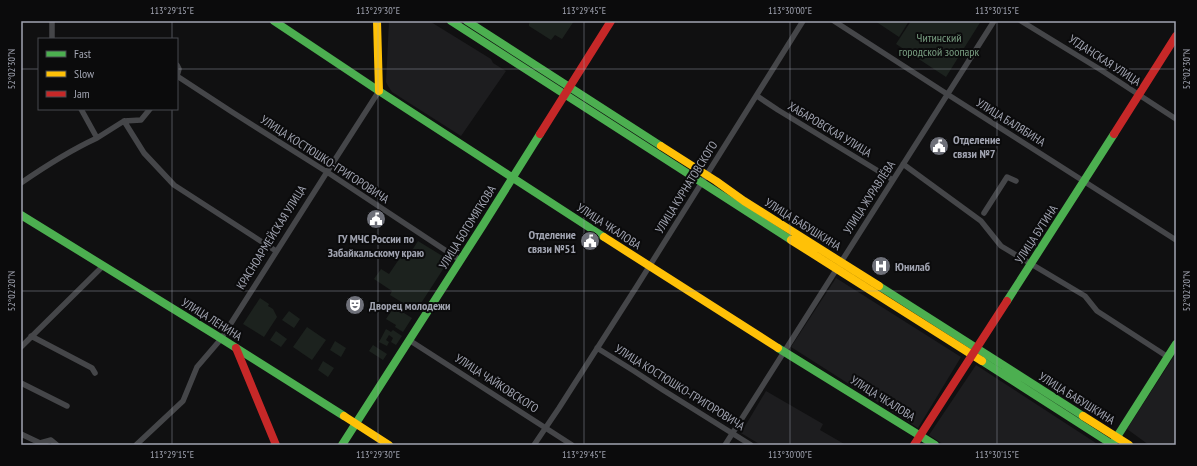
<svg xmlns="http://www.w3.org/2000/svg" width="1197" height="466" font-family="'PT Sans Narrow',sans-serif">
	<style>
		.built { fill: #1d1d1f }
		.green { fill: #1c221e }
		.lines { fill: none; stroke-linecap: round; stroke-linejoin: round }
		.street { stroke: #454649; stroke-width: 5.5 }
		.fast { stroke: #4caf50; stroke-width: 8 }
		.slow { stroke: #ffc107; stroke-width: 8 }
		.jam { stroke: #c62828; stroke-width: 8 }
		.ticks { fill: none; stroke: #a1a4b1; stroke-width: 1; stroke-opacity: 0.45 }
		.labels { text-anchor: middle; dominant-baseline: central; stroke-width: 4; stroke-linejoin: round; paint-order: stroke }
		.park-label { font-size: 12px; fill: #789c80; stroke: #0b0b0c }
		.street-label { font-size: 12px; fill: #a1a4b1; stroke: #0b0b0c }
		.poi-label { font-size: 12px; font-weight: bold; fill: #a1a4b1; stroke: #0b0b0c; text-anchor: start }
		.neatline { fill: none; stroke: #a1a4b1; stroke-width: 1.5 }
		.ticks-label { font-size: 10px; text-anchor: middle; fill: #a1a4b1 }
	</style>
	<rect width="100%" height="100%" fill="#101011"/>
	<path class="built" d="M389 21 431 22 491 59 493 63 506 71 461 136 392 92 388 86 386 82Z
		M836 278 961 357 918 428 791 347Z
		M1176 353V445H1149L1127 429Z
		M976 365 1099 445H944L929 435Z
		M766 391 823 424 820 430 846 445H761L741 433Z"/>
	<path class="green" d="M530 21H574L562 39 555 35 551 40 529 26V24Z
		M875 21H909L899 37Z
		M911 21H981L946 77 896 44Z
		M418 241 449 260 416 311 390 295 392 291 374 279 381 269 389 274 406 249 411 252Z
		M260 298 269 304 268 306 273 309 277 317 264 337 243 324Z
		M391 305 412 318 403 332 395 327 396 325 386 319 392 310 389 309Z
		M289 311 300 319 294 328 282 320Z
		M307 327 326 340 312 360 293 347Z
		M386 329 391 332 393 330 402 336 396 345 391 342 393 338 389 335 386 340 389 342 387 346 379 342Z
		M276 331 287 339 281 347 270 340Z
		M335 341 346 348 341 357 330 350Z
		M373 345 387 354 383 360 369 351Z
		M323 361 334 368 328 377 318 370Z"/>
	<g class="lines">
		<path class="street" d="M52 21V39
			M834 21 947 94 1176 240
			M1021 21 1101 70 1176 119
			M177 65 179 69 177 76
			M177 76 232 112 327 172 460 260
			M757 96 778 110 893 180
			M81 109 97 138 124 121 144 153 174 185 276 251
			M124 121 141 120 150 109
			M903 164 981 221 1001 246 1085 296 1097 311 1168 357
			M21 183C47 165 69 151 97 138
			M984 213 1007 177 1016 181
			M31 336 92 368 95 373
			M409 340 572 445
			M21 347 103 266
			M597 348 634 371 663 390 751 445
			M21 383 67 406
			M21 434 40 443 51 440 57 445
			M136 445 183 401 197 367 221 339 327 172 379 91
			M534 445 559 408 637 286 803 21
			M725 445 994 21"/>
		<path class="fast" d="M274 21 379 91 604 237
			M451 21 791 240
			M467 21 661 146
			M21 215 214 334 344 416
			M879 286 1083 416
			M1007 301 1114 134
			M778 348 935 445
			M982 361 1113 445
			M1113 443 1176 344
			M342 445 483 225 540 134"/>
		<path class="slow" d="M377 21 379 91
			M661 146 716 181 744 201 879 286
			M604 237 778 348
			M791 240 982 361
			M344 416 389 445
			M1083 416 1129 445"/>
		<path class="jam" d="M540 134 611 21
			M1114 134 1176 36
			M236 348 276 445
			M914 445 1007 301"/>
	</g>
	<path class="ticks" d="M172 21V39M378 21V445M584 21V445M790 21V445M997 21V445M21 69H39M177 69H1176M172 109V445M21 291H1176"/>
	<defs>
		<g id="civic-disc" transform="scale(1)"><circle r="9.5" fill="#6e7079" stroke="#0b0b0c"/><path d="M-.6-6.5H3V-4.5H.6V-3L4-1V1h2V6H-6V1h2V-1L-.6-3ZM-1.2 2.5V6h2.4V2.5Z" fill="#fff"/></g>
		<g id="hospital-disc" transform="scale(1)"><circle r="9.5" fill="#6e7079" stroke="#0b0b0c"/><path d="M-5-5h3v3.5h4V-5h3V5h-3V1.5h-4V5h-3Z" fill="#fff"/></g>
		<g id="theatre-disc" transform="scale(1)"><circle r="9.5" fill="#6e7079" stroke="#0b0b0c"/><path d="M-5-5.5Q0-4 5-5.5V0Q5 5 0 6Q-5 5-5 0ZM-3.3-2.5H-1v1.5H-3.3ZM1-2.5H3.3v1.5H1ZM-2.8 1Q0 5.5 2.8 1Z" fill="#fff"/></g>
	</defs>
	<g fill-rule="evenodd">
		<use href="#civic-disc" x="939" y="146"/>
		<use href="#civic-disc" x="376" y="219"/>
		<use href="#civic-disc" x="590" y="241"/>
		<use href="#hospital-disc" x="881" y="266"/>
		<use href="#theatre-disc" x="355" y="305"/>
	</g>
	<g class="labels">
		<g class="park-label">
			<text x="939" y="37">Читинский<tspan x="939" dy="14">городской зоопарк</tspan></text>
		</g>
		<g class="street-label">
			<text transform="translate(1105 60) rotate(33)">УГДАНСКАЯ УЛИЦА</text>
			<text transform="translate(1011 122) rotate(32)">УЛИЦА БАЛЯБИНА</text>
			<text transform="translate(830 129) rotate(31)">ХАБАРОВСКАЯ УЛИЦА</text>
			<text transform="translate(325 159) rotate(33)">УЛИЦА КОСТЮШКО-ГРИГОРОВИЧА</text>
			<text transform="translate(686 187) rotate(-58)">УЛИЦА КУРНАТОВСКОГО</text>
			<text transform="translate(869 197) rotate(-57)">УЛИЦА ЖУРАВЛЁВА</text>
			<text transform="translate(803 224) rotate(32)">УЛИЦА БАБУШКИНА</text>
			<text transform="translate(609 226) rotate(33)">УЛИЦА ЧКАЛОВА</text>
			<text transform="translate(467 227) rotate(-58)">УЛИЦА БОГОМЯГКОВА</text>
			<text transform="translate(1036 234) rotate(-57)">УЛИЦА БУТИНА</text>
			<text transform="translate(271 237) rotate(-58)">КРАСНОАРМЕЙСКАЯ УЛИЦА</text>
			<text transform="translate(212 319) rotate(32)">УЛИЦА ЛЕНИНА</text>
			<text transform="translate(497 383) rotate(33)">УЛИЦА ЧАЙКОВСКОГО</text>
			<text transform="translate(680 387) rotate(32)">УЛИЦА КОСТЮШКО-ГРИГОРОВИЧА</text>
			<text transform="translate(883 398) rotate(32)">УЛИЦА ЧКАЛОВА</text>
			<text transform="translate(1077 398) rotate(32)">УЛИЦА БАБУШКИНА</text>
		</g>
		<g class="poi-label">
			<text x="953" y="139">Отделение<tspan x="953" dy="14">связи №7</tspan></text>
			<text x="576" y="234" text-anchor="end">Отделение<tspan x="576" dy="14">связи №51</tspan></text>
			<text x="376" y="238" text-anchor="middle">ГУ МЧС России по<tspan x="376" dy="14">Забайкальскому краю</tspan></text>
			<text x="895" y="266">Юнилаб</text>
			<text x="369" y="305">Дворец молодежи</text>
		</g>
	</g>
	<rect width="1197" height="466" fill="none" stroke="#0b0b0c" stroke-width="44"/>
	<rect x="38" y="38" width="140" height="72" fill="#0b0b0c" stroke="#47484e"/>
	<rect x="46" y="51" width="20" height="6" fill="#4caf50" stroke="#47484e"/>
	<text x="74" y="58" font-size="12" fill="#a1a4b1">Fast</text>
	<rect x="46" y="71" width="20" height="6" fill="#ffc107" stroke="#47484e"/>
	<text x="74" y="78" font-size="12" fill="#a1a4b1">Slow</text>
	<rect x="46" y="91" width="20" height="6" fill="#c62828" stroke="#47484e"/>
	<text x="74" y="98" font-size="12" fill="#a1a4b1">Jam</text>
	<rect x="22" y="22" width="1153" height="422" class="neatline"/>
	<g class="ticks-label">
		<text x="172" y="14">113°29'15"E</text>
		<text x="378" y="14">113°29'30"E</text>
		<text x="584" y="14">113°29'45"E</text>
		<text x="790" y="14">113°30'00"E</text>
		<text x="997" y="14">113°30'15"E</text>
		<text transform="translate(11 69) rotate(-90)" y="4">52°02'30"N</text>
		<text transform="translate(1186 69) rotate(-90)" y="4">52°02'30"N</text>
		<text transform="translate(11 291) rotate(-90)" y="4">52°02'20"N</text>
		<text transform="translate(1186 291) rotate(-90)" y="4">52°02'20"N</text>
		<text x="172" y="458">113°29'15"E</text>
		<text x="378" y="458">113°29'30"E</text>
		<text x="584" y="458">113°29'45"E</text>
		<text x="790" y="458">113°30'00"E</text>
		<text x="997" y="458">113°30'15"E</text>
	</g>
</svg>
